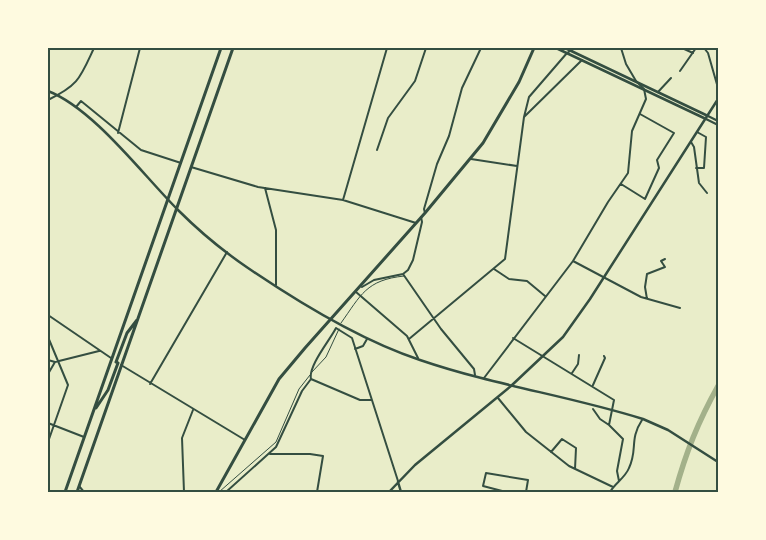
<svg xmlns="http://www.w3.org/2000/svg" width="766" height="540" font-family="'DM Sans',sans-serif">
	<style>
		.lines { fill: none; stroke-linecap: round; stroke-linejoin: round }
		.river { stroke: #a3b18a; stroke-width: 5.5 }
		.pedestrian { stroke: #344e41; stroke-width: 1 }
		.minor { stroke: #344e41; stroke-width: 2 }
		.tertiary { stroke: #344e41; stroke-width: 2.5 }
		.trunk { stroke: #344e41; stroke-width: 3 }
		.neatline { fill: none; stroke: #344e41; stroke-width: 2 }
	</style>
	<rect width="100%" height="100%" fill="#e9edc9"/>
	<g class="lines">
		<path class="river" d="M675 492C686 452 698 422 718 386"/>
		<path class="pedestrian" d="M341 323C361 295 366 280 404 276
			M312 372 326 357 339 329
			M219 492 276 442 299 389 310 375"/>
		<path class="minor" d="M682 48 693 53
			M704 48 708 53 718 88
			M680 71 696 48
			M658 92 671 78
			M48 100C79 85 80 78 94 48
			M76 107 81 101 141 150 181 163
			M708 116 718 121
			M524 117 529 97 567 53 575 48
			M706 119 718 125
			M118 133 140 48
			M691 142 694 147 699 183 707 193
			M377 150 388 118 415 81 426 48
			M471 159 517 166
			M191 167 258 187 343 200 387 48
			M696 168H704L706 137 697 132
			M621 184 645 199 659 168 657 160 674 133 640 114
			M265 188 276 230V285
			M343 200 416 223
			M425 213 424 209 437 164 449 136 462 88 481 48
			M573 261 641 297 680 308
			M494 269 509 279 527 281 545 296
			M403 274 441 329 474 369 475 375
			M362 287 374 280 403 274 408 270 413 260 422 222 421 217
			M356 292 407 336 418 358
			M647 299 645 287 647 274 665 267 661 261 665 259
			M48 315 111 358
			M48 337 68 385 48 442
			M513 338 614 400 609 425 623 439 617 471 619 481
			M409 339 505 259 524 117 582 60
			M355 349 363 346 367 339
			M48 360 55 362 99 351
			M121 365 245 440
			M572 373 578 364 579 355
			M48 374 55 362
			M484 378 573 261 608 202 628 173 632 131 646 99 644 89 636 81 626 64 621 48
			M311 379 360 400H371
			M150 384 227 252
			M593 385 605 358 604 356
			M498 398 526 432 569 466 613 487
			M593 409 600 419 609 425
			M48 423 84 437
			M551 452 562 439 576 448 575 469
			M270 454H310L323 456 317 492
			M79 486 84 492
			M184 492 182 438 193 410
			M226 492 276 447 302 391 311 379C308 366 330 340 336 328L352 338 398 481
			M506 492 483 486 486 473 528 480 526 492
			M610 492C615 483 625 478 629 468 638 449 629 440 642 420"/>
		<path class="tertiary" d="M556 48 706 119
			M565 48 708 116
			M48 91C94 109 142 174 178 210 199 231 223 251 248 268 298 302 362 341 420 360 493 385 570 396 643 419L668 430 718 462
			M398 482 401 492
			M389 492 415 465 511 386 563 337 590 299 718 99"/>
		<path class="trunk" d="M116 362 127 333 137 320
			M96 408 108 390 118 363
			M65 492 221 48
			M77 492 233 48
			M216 492 279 379 305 348 425 213 483 143 519 82 534 48"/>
	</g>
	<rect width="766" height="540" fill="none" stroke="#fefae0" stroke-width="98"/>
	<rect x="49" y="49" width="668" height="442" class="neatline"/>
</svg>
